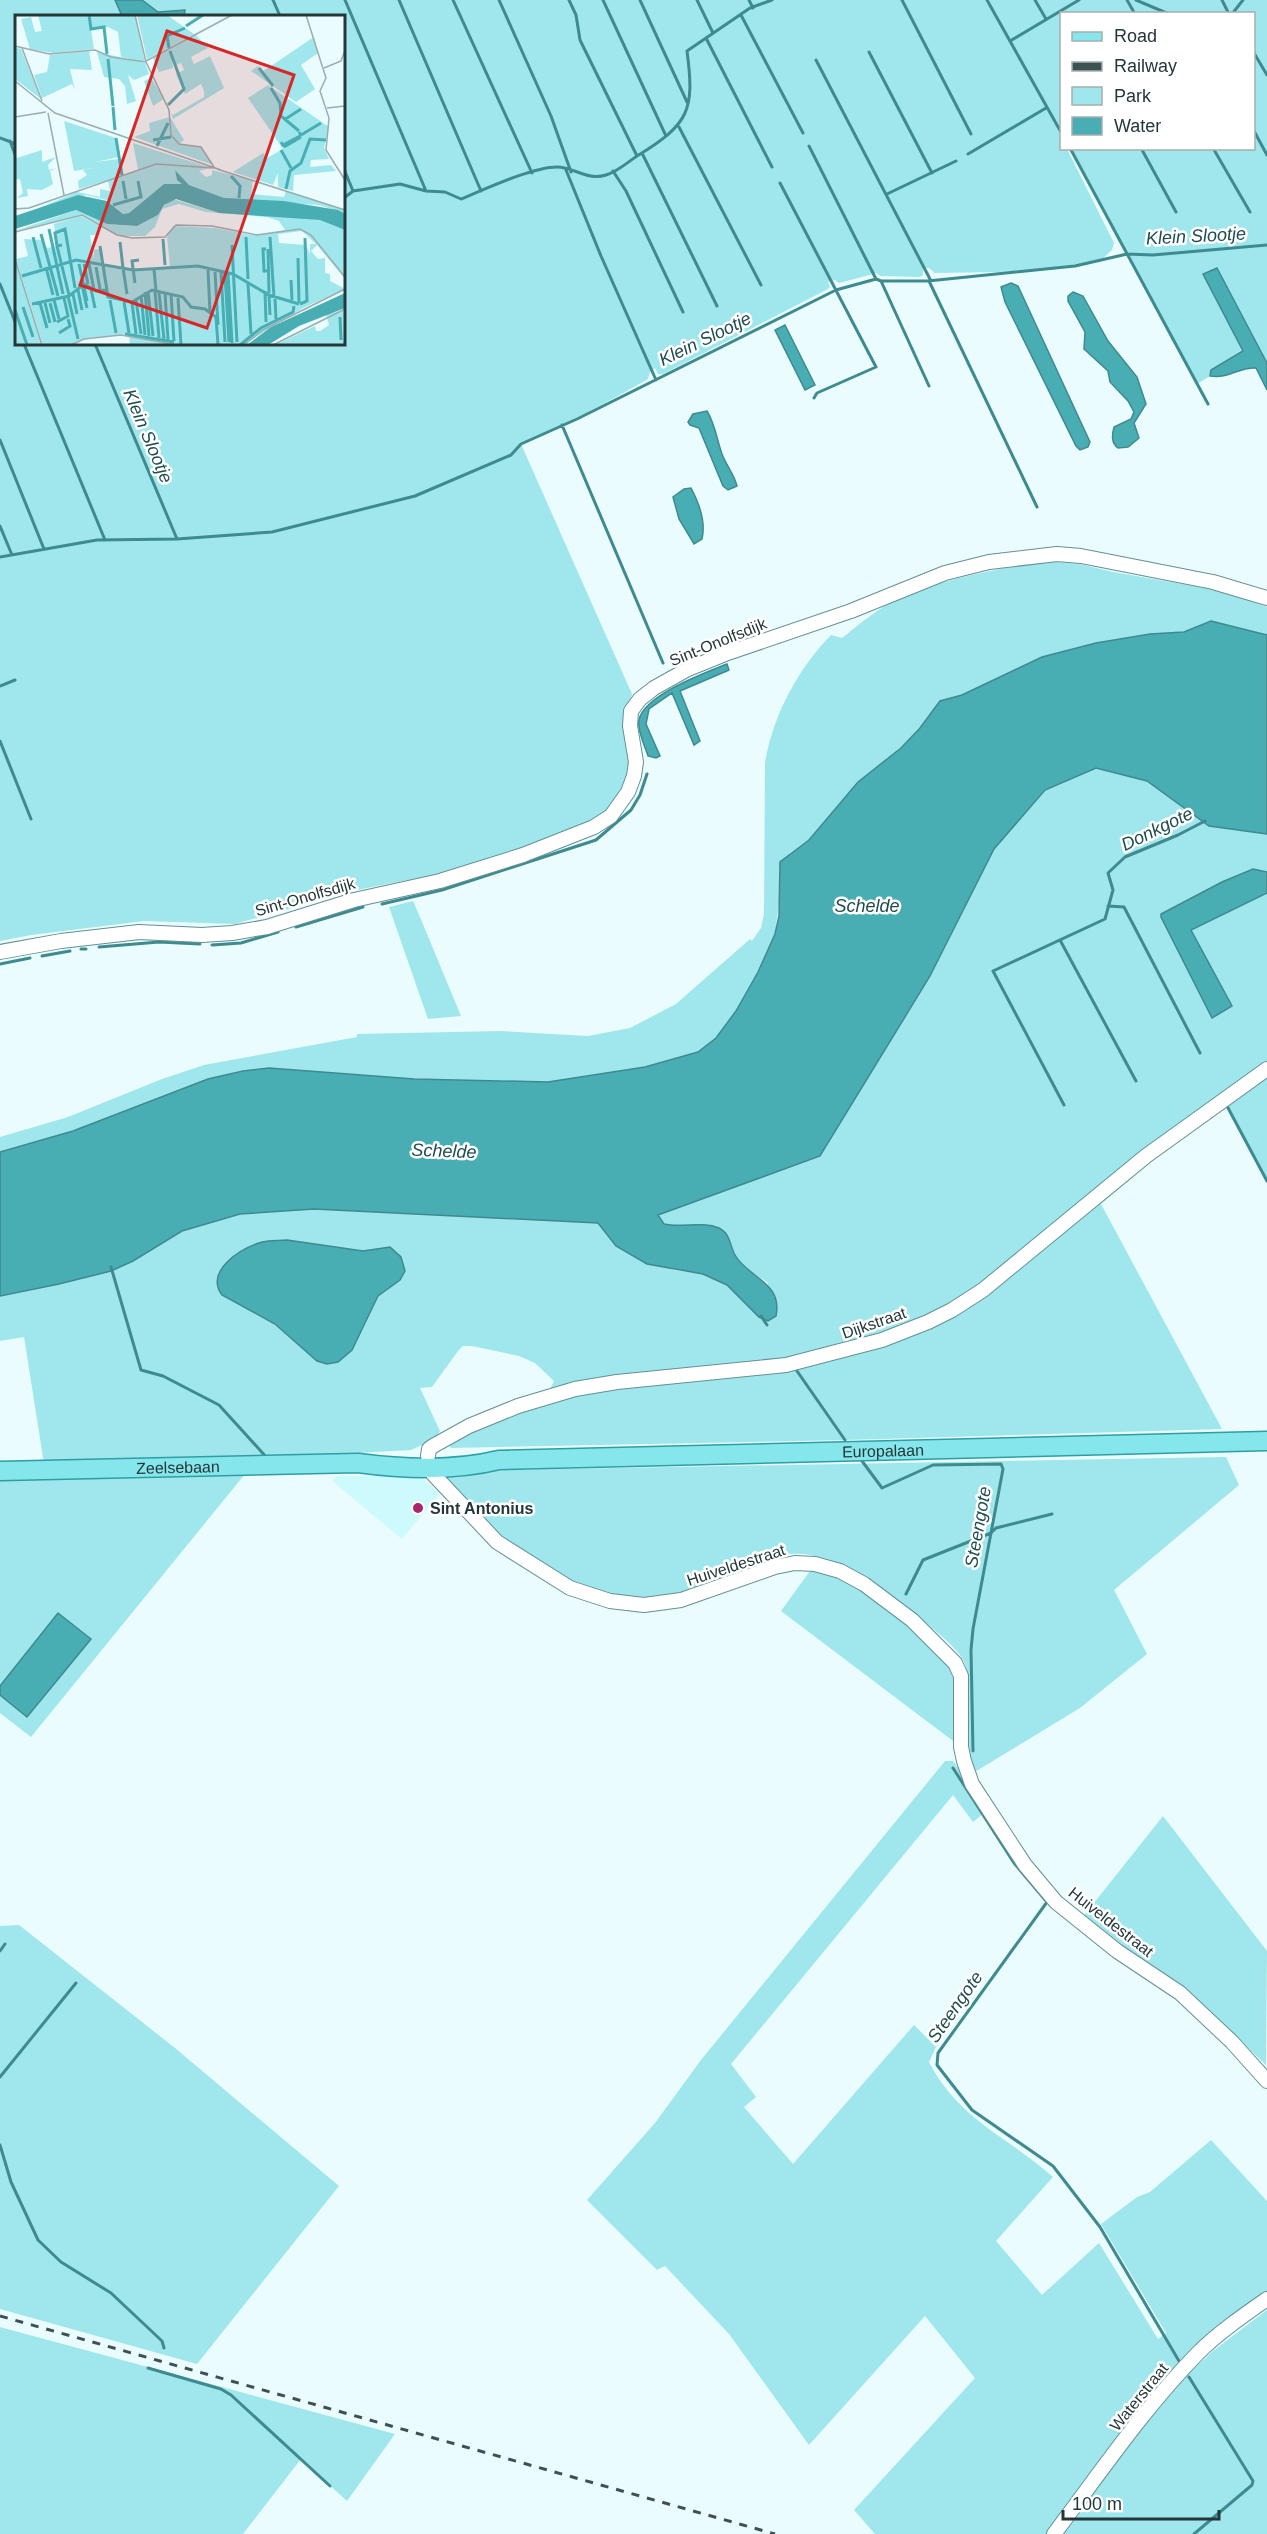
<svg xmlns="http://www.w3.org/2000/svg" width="1267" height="2534" font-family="Helvetica,sans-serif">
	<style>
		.built { fill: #cdfafd }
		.green { fill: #9fe7ec; fill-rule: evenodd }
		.water { fill: #49aeb4; stroke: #3e8a8f; stroke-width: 1.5 }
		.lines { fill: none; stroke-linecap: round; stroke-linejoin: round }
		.stream { stroke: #3e8a8f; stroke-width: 3 }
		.minor-casing { stroke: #649093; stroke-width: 16 }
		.major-casing { stroke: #2e9ea4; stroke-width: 21 }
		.minor { stroke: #fff; stroke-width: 14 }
		.major { stroke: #85e6eb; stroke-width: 18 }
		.rail { stroke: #3e5152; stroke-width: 3; stroke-dasharray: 8 8; stroke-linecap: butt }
		.poi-dot { fill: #aa2671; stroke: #fff; stroke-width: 2 }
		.labels { text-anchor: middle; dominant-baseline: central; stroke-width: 5; stroke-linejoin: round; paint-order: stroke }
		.street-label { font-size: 16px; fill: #243738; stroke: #fff }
		.poi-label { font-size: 16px; font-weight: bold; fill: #243738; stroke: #fff; text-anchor: start }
		.water-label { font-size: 18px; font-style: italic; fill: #204d4f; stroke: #fff }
		.inset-river { fill: none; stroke: #49aeb4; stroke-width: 3 }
		.inset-road { fill: none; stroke: #9badae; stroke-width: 1.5 }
		.view { fill: #d62828; fill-opacity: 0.15; stroke: #d62828; stroke-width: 3 }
		.inset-edge { fill: none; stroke: #243738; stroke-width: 3 }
	</style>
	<rect width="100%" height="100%" fill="#eafcfd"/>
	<path class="built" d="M418 1475 440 1493 402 1539 332 1481 336 1476Z"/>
	<path class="green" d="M0 0H115L122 16H16V344H344V16H184L185 10 158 12 142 0H1267V363L1216 269 1203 275 1243 351 1211 370 1210 376 1197 384 1070 149 1254 148V14H1062L1061 134 1056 126 1061 137 1062 148 1067 149 1114 243 1112 250 1099 262 1075 266 1000 272 935 273 929 268H923V275L920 277 880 276 877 273 839 283 835 280 828 282 830 287 828 289 663 374H658L655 368 650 372 648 379C607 403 565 424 521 444L632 694 628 709 632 769 615 805 600 818 523 849 438 874 352 891 235 924 144 921 31 935 0 941Z
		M1057 562 1080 564 1113 572 1217 590 1267 607V635L1211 621 1184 632 1150 634 1042 657 962 695 940 701 920 728 901 748 858 782 809 840 790 853 780 895 775 934 758 972 736 1011 716 1038 698 1052 645 1067 548 1082 414 1079 269 1068 243 1071 208 1079 73 1131 0 1152V1137L68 1117 162 1079 204 1065 357 1037V1034L501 1031 588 1036 630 1028 676 1004 750 939 752 941 761 928 764 914 765 763C773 715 798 669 831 635L842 638C860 624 879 607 900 598 949 577 1004 566 1057 562Z
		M1096 768 1147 781 1209 826 1267 834V1182L1227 1106 1151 1162 1101 1204 1222 1429 845 1440 451 1448 448 1444 455 1434 546 1397 554 1381 535 1363 519 1356 472 1346H463L458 1351 432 1387 420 1388 440 1431 435 1439 411 1450 45 1470 24 1337 0 1341V1296L59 1284 111 1270 133 1261 182 1231 240 1214 314 1209 598 1223 616 1246 674 1270 703 1274 727 1285 759 1317 768 1283C757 1275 743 1268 736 1256 731 1247 730 1234 720 1228 703 1220 681 1228 664 1224L658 1215 820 1156 930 976 994 849 1045 790ZM287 1240 363 1251 390 1247 401 1257 405 1271 378 1296 365 1325 317 1361 275 1324 251 1310 221 1268C246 1249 256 1243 287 1240Z
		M413 901 420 917 461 1016 428 1019 389 907Z
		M1226 1457 1239 1485 1114 1590 1147 1654 1080 1708 973 1773C969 1753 967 1734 967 1714 967 1699 970 1678 965 1664 960 1648 924 1622 910 1610 881 1584 830 1550 790 1554 776 1555 760 1565 747 1570 705 1587 662 1604 615 1597 555 1588 484 1525 446 1480L448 1475 459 1472 508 1470Z
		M245 1474 31 1737 0 1713V1480Z
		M815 1564 864 1584 955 1663 961 1747 781 1611Z
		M945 1761H953L962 1773 983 1814 973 1822 953 1795 731 2064 756 2097 744 2107 793 2164 914 2025 936 2047 929 2062C959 2120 1007 2136 1053 2177L996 2241 1042 2295 1099 2243 1158 2339 1166 2333 1101 2224 1137 2197 1150 2192 1211 2140 1267 2201V2293L1174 2370 1117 2438 1046 2534H875L854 2510 975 2378 925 2316 809 2445 729 2334 665 2266 657 2270 587 2200 655 2123 701 2060Z
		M1163 1816 1267 1951 1266 2065 1189 1991 1132 1955 1082 1918Z
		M19 1925 175 2048 339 2186 197 2364 0 2309V1926Z
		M1267 2310V2534H1061L1179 2382 1213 2351Z
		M0 2327 395 2434 347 2501 301 2459 243 2534H0Z"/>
	<path class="water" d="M115 0H142L158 12 185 10 184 16H122Z
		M1217 268 1267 363V390L1256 368C1238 367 1229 379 1210 376L1211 370 1243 351 1203 274Z
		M1011 283 1018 286 1090 442 1088 447 1080 450 1076 446 1005 302 1001 287Z
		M1073 292 1083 296 1108 341 1137 377 1146 404 1134 423 1139 438 1128 447 1118 448C1111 443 1112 435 1114 427L1131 419 1134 412 1128 401 1110 382 1108 371 1084 349 1085 332 1068 301V296Z
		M785 325 815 385 805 390 775 330Z
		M707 411C715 424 717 440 722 454 726 465 734 474 737 486L728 490 723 486 699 428 690 425 688 422 693 414Z
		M691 488C699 503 706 522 702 539L694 544 679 519 673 497 684 489Z
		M1211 621 1267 635V834L1209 826 1147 781 1096 768 1045 790 994 849 930 976 820 1156 658 1215 664 1224C681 1228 702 1221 719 1228 730 1233 730 1246 735 1255 748 1278 783 1282 776 1316L768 1321 759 1317 727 1285 703 1274 647 1264 616 1246 598 1223 314 1209 240 1214 182 1231 133 1261 111 1271 59 1284 0 1296V1152L73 1131 208 1079 243 1071 269 1068 414 1079 548 1082 645 1067 698 1052 716 1038 736 1011 758 972 775 934 779 916 780 862 809 840 858 782 901 748 920 728 940 701 962 695 1042 657 1096 643 1150 634 1184 632Z
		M727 664 729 670 680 691 700 741 694 745 672 693 649 709 646 724 660 756 656 758 648 756C645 746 637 731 639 720 644 695 705 673 727 664Z
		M1253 869 1267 872V893L1191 930 1232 1006 1212 1018 1161 917V914L1222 882Z
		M287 1240 363 1251 390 1247 401 1257 405 1271 400 1280 378 1296 352 1350 338 1362 327 1364 317 1361 275 1324 222 1295C205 1272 238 1250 259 1243 268 1240 278 1241 287 1240Z
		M58 1613 91 1639 27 1717 0 1695V1686Z"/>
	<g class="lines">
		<path class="stream" d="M273 0 280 16
			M345 0 426 191
			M399 0 481 191
			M453 0 532 173
			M499 0 551 116 571 172
			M569 0 576 15 580 40 637 156
			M603 0 666 136
			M640 0 687 102
			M697 0 713 33
			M749 0 753 8
			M902 0 971 134
			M987 0 1062 134
			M1035 0 1046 19
			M1127 0 1135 14
			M1136 0 1169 14
			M1222 0 1229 14
			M1232 14 1243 0
			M741 15 803 133
			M706 38 772 167
			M1010 41 1079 0
			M869 52 932 173
			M1254 53 1267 75
			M816 60 931 281
			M679 127 761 285
			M1254 131 1267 155
			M0 138 16 144
			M10 141 16 157
			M809 146 876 279
			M1070 148 1208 404
			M1141 148 1176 212
			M1213 148 1250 212
			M642 153 717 306
			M968 154 1046 108
			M344 169 353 191
			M566 170 601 256 656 380
			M613 171 626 191 683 312
			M780 183 876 367 817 393 814 398
			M887 194 956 161
			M344 198 353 191 400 184 426 191 445 192 461 199C485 189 533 167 557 167 574 167 587 181 606 175 617 172 628 162 637 156 689 124 695 111 687 51L750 8 772 0
			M881 281 929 386
			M929 281 1037 507
			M0 284 16 324
			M24 344 105 540
			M95 344 177 539
			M562 425 663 663
			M0 440 44 549
			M0 526 12 555
			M0 557 97 540 177 539 272 532 415 496 511 455 521 444 577 419 836 290 876 279 881 281H928L1075 266 1127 254 1153 255 1267 245
			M0 686 15 680
			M0 741 31 819
			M382 904 442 890 596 840 631 810 640 795 647 774
			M1108 906 1124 907 1200 1053
			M296 927 363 907
			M1060 940 1136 1081
			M212 945 241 943 278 932
			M99 947 159 942 200 944
			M81 949H86
			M42 956 70 951
			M0 964 30 958
			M1064 1105 993 971 1105 919 1113 890 1108 873 1125 857 1178 835 1205 821
			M1227 1106 1267 1181
			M111 1267 141 1370 163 1376 219 1405 268 1459
			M761 1316 767 1325
			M797 1371 845 1440
			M862 1461 882 1488 933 1465 1001 1464 1003 1469 973 1629 971 1650 973 1751
			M906 1594 923 1560 991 1533 996 1528 1052 1514
			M953 1768 1014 1863 1047 1902 938 2053 937 2065 972 2110 1053 2166 1100 2227 1179 2361
			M0 1951 5 1944
			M0 2077 76 1983
			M0 2145 11 2182 38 2240 61 2262 111 2293 162 2341 164 2348
			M148 2368 221 2389 231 2395 330 2486
			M1189 2377 1253 2481 1252 2485 1194 2534"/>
		<g class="minor-casing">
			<path id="minor" d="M0 952 61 941 139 932 202 935 232 933 267 927 354 900 440 881 523 855 594 827 611 816 628 792 634 776 636 762 630 726 631 711 640 699 654 688 688 669 725 654 851 611 945 573 989 562 1057 554 1081 556 1213 582 1267 598
				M428 1456 429 1449 433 1446 469 1426 518 1406 575 1389 617 1382 786 1365 882 1340 928 1322 952 1310 983 1290 1146 1156 1267 1069
				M429 1466 433 1474 497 1542 570 1588 610 1601 644 1605 681 1600 775 1567 795 1563 815 1564 840 1571 864 1584 912 1620 955 1663 961 1676V1747L964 1761 972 1784 1025 1865 1056 1902 1117 1951 1180 1993 1232 2042 1267 2081
				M1054 2534C1100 2473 1144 2408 1198 2353 1218 2333 1244 2315 1267 2299"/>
		</g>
		<g class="major-casing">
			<g id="major">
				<path id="s1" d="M0 1471 358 1463C403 1469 454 1471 499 1460L1267 1441"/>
			</g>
		</g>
		<use href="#minor" class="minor"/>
		<use href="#major" class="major"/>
		<path class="rail" d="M0 2316 775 2534"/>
	</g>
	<circle class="poi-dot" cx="418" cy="1508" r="6"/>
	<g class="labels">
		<g class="street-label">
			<text transform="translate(718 642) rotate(-22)">Sint-Onolfsdijk</text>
			<text transform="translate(305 897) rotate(-16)">Sint-Onolfsdijk</text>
			<text transform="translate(874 1323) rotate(-19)">Dijkstraat</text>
			<text stroke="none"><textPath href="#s1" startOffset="884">Europalaan</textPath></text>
			<text stroke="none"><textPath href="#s1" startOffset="178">Zeelsebaan</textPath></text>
			<text transform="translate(736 1565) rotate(-18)">Huiveldestraat</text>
			<text transform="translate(1111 1922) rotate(38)">Huiveldestraat</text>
			<text transform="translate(1139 2397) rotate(-51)">Waterstraat</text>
		</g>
		<g class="poi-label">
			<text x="430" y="1508">Sint Antonius</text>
		</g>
		<g class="water-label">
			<text transform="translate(1196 236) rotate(-3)">Klein Slootje</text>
			<text transform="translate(705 339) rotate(-26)">Klein Slootje</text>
			<text transform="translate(148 436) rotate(67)">Klein Slootje</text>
			<text transform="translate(1157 829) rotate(-26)">Donkgote</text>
			<text x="867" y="906">Schelde</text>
			<text transform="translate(444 1151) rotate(2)">Schelde</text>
			<text transform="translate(978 1527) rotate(-80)">Steengote</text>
			<text transform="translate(955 2007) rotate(-55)">Steengote</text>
		</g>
	</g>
	<g transform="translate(15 15)">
		<rect width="330" height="330" fill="#eafcfd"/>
		<path d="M23 0H120L130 47 106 42 103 17 93 12 76 15 79 34 38 38 15 34 6 4 16 2 20 17 27 16ZM122 0H152L179 19 132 44ZM180 19 193 33 176 42 179 49 195 41 209 73 158 104 156 98 158 100 189 82V76L186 69 170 79 161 59 169 55 166 48 159 51 156 39 158 53 144 57 138 43ZM299 22 303 38 286 50 300 74 281 87 236 56 243 51 247 57ZM0 32 6 34 26 84 0 64ZM74 36 77 55 55 54 60 75 57 69 27 83 19 60 32 57 35 40ZM82 37 130 48 134 59 119 65 113 60 121 86 112 89 110 71 104 64 89 62ZM136 63 149 84 138 91 129 66ZM253 70 314 112 309 133 314 144 296 145 295 152 316 150 321 156 279 160 278 176 263 172V158L258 170 218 157 248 138 252 143 268 134 233 83ZM155 102 169 125 164 129 185 132 198 150 119 122 135 116 134 108ZM49 106 101 123 104 142 80 147 104 144 107 160 123 155 118 128 196 153 184 156 191 162 197 160V155L238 165 236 179 269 182 271 176 330 195V199L305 190 209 184 174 170 160 155 162 165 168 169H149L114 198 108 199 92 185 71 180 17 196 62 177 85 182V174L95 176 93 165 64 174 63 166 72 160 68 155 78 153 59 156ZM27 135V147L41 142 33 150 34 155 43 153 35 156 38 169 27 175 12 174 13 181 2 183 8 178 5 164 0 165V136L2 143ZM158 184 204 198H234L306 205 330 215V264L302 230 296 236 303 244 310 243V258L315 259V266L330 274 288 293 228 330H115L114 320H119L113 319 73 323 55 330H28L1 244 13 241 9 224 27 225 32 233 42 231 39 209 66 201 88 213 83 212V220H75L79 244V235L85 234 88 251 118 256 155 251 152 222 158 211 200 213 237 220 270 215 264 206 252 202 191 197 164 189 147 194 140 212 130 221H105L67 200 0 216 61 195 92 209 122 211 143 200 146 193ZM287 216 301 229H295V239L291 230 264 228 263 219ZM0 244 27 330H0ZM330 295V330H260L300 311 301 316H305L314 310 311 299Z" fill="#9fe7ec" fill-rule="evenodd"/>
		<path d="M160 155 174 170 209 183 269 186 323 195 330 199V215L305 205 204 198 161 184 149 190 143 200 122 211 92 209 61 195 0 214V201L63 180 92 186 108 199 114 198 149 169H167L162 165ZM330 278V293L284 311 253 330H232L256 312Z" fill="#49aeb4"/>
		<path class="inset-river" d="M74 0 76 14 89 12 92 39M171 11 188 0M154 33 152 21 170 13M93 44 98 91M244 53 258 71M256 73 265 88 266 101 284 116M153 90 169 74 155 36M98 92 100 115M269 105 286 94M284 117 286 120 306 108M101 123 107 160M138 125 156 122M266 127 268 130 285 121M142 131 153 108M269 132 286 122M266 135 276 153M216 161 225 171 224 183M108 166 111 184M271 174 275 156 286 148 295 124 311 125M98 190 126 182 123 166M34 214 48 279M26 219 43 281M18 222 26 253M231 222 233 264M255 222 259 282M148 224 150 250M105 227 108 253M47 230 42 231 54 280M217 230 222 327M42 231 40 218 50 214 60 273M85 231 93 282 117 287 137 275 168 282 176 292 190 294 201 302 203 330M251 234H248L249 256H252M253 234 254 278M283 243 284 288M64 249 72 286M69 249 73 269M74 249 79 275M31 252 38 280M81 252 85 274M108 253 112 279M139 254 141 276M193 255 195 298M200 257 203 310M206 257 210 327M213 258 217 328M210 259 214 327M7 261 61 245 118 255 183 251 218 259 254 280 284 289M276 265 277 285M120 268 117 246 124 245M233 269 236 319M67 270 72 293M76 274 80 293M63 275 67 295M140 276 144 323M250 276 251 307M130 277 134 321M133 277 138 321M144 278 149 324M150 278 153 325M58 279 62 299M156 279 159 326M126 280 130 320M254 280 255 300M53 281 63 324M163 283 166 330M260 284 261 304M39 285 44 304M95 285 101 318M121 285 126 319M109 287 114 318M25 288 32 313M30 288 35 308M35 288 40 307M117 288 121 319M17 289 54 281 69 269 81 276 91 275M285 289 292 286 290 223M8 292 18 322M0 295 12 330M325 302 326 325M42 307 53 301 49 283M44 318 55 311 53 304M110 319 159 327M225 330 246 313 278 297 279 291"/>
		<path class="inset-road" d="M120 0 131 47 154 95 156 120 164 129 186 132 199 152M291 0 311 63 305 76 314 103 311 135 330 165M0 31 34 39 80 35 96 42 131 47M7 33 27 86M131 46 217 0M309 53 326 46 330 35M0 66 40 98 206 155M312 93 330 91M33 98 49 180M0 102 31 97M202 154 330 195M0 194 14 193 141 149 199 153M0 217 67 200 102 220 117 223 150 222 161 210 197 211 242 220 285 214 296 220 330 262M0 244 27 330M56 330 69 324 106 320 162 330M229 330 248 315 330 274M258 330 330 294"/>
		<path class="view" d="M152 16 279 60 192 313 65 270Z"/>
		<rect width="330" height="330" class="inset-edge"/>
	</g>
	<rect x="1060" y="12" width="195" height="138" fill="#ffffff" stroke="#a7afaf" stroke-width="1.5"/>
	<rect x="1072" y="32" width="30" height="9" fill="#85e6eb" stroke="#a7afaf" stroke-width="1.5"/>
	<text x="1114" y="42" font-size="18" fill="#243738">Road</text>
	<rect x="1072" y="62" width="30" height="9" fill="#3e5152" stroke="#a7afaf" stroke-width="1.5"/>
	<text x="1114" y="72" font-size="18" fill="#243738">Railway</text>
	<rect x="1072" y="87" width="30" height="18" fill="#9fe7ec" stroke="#a7afaf" stroke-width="1.5"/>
	<text x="1114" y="102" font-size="18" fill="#243738">Park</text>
	<rect x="1072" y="117" width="30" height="18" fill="#49aeb4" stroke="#a7afaf" stroke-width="1.5"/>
	<text x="1114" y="132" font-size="18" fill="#243738">Water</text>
	<path d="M1063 2510v9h156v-9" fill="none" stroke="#243738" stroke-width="3"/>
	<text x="1072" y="2510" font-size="18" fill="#243738" stroke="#ffffff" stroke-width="4.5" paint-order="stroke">100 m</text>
</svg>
